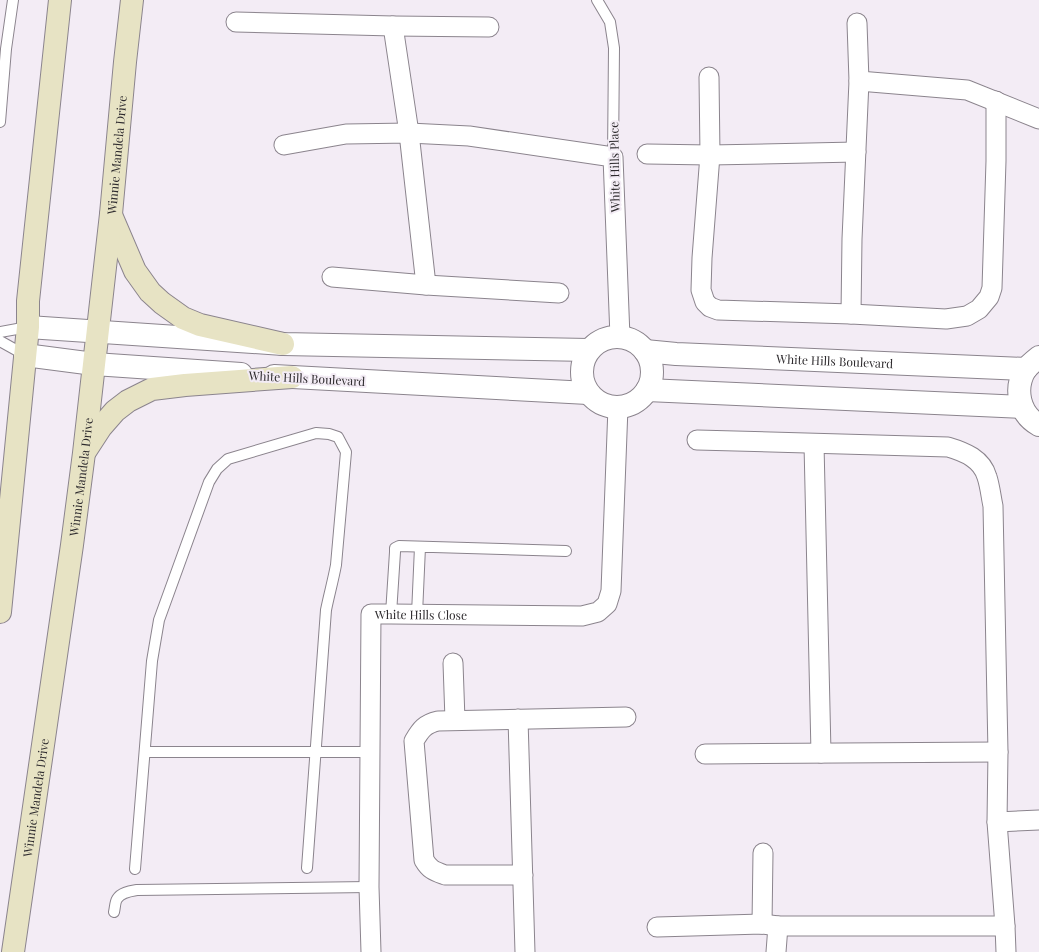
<svg xmlns="http://www.w3.org/2000/svg" width="1039" height="952" font-family="'Playfair Display',serif">
	<style>
		.lines { fill: none; stroke-linecap: round; stroke-linejoin: round }
		.service-casing { stroke: #8b848d; stroke-width: 12 }
		.minor-casing { stroke: #8b848d; stroke-width: 21 }
		.tertiary-casing { stroke: #8b848d; stroke-width: 24 }
		.secondary-casing { stroke: #8b848d; stroke-width: 24 }
		.service { stroke: #fff; stroke-width: 10 }
		.minor { stroke: #fff; stroke-width: 19 }
		.tertiary { stroke: #fff; stroke-width: 22 }
		.secondary { stroke: #e7e3c4; stroke-width: 22 }
		.labels { text-anchor: middle; dominant-baseline: central; stroke-width: 4; stroke-linejoin: round; paint-order: stroke }
		.street-label { font-size: 12px; fill: #2e2b2e; stroke: #f3ecf5 }
	</style>
	<rect width="100%" height="100%" fill="#f3ecf5"/>
	<g class="lines">
		<g class="service-casing">
			<path id="service" d="M597 0 610 22 614 48 613 157
				M0 122 6 49 13 0
				M0 332 28 327
				M0 341 25 355
				M391 614 395 552V548L399 546 566 551
				M417 614 420 547
				M145 752H370
				M135 869 152 661 159 620 209 482 217 469 228 459 316 433 329 434 338 437 346 452 336 565C333 581 329 595 326 610L307 868
				M114 912C115 908 115 902 117 899 121 892 131 891 137 890L369 887"/>
		</g>
		<g class="minor-casing">
			<g id="minor">
				<path d="M236 22 393 26 489 27"/>
				<path d="M393 26 409 133 426 285"/>
				<path d="M709 77 710 155 702 258 701 290 705 302 710 307 718 310 851 314 946 319 967 316 979 309 989 297 992 288 996 161V101"/>
				<path d="M859 81 967 90 1039 119"/>
				<path d="M284 145 346 134 409 133 469 136 613 157 620 337"/>
				<path d="M647 154 710 155 856 152"/>
				<path d="M332 277 426 285 559 293"/>
				<path d="M851 314 852 239 859 81 857 23"/>
				<path d="M697 440 948 447C965 452 982 459 987 477 990 486 991 497 993 506L998 752 997 822 1005 926 1006 952"/>
				<path d="M814 444 821 753"/>
				<path d="M453 663 455 720"/>
				<path d="M518 719 525 952"/>
				<path d="M705 754 998 752"/>
				<path d="M997 822 1039 820"/>
				<path d="M523 875H445C434 871 430 870 424 860L414 741C421 729 425 724 438 721L626 717"/>
				<path d="M762 924 763 853"/>
				<path d="M657 927 762 924 778 926H1005"/>
				<path id="s1" d="M371 952 369 887 371 614H391L582 616 598 612 607 604 611 591 618 407"/>
				<path d="M776 952 778 926"/>
			</g>
		</g>
		<g class="tertiary-casing">
			<g id="tertiary">
				<path d="M28 327 283 344 589 350"/>
				<circle cx="617" cy="372" r="35"/>
				<path id="s2" d="M645 351 676 354 1026 369"/>
				<path d="M25 355 94 364 241 374"/>
				<path d="M1039 357C1034 361 1029 365 1025 370 1014 389 1019 414 1039 425"/>
				<path d="M274 376 588 393"/>
				<path d="M647 390 1022 407"/>
			</g>
		</g>
		<g class="secondary-casing">
			<g id="secondary">
				<path d="M111 215 135 271 150 292 162 303 183 318 200 325 283 344"/>
				<path d="M86 450 101 427 115 411 128 401 152 389 185 385 292 377"/>
				<path d="M0 612 28 327V301L60 0"/>
				<path id="s3" d="M13 952 72 545 84 453 111 214 125 62 132 0"/>
			</g>
		</g>
		<use href="#service" class="service"/>
		<use href="#minor" class="minor"/>
		<use href="#tertiary" class="tertiary"/>
		<use href="#secondary" class="secondary"/>
	</g>
	<g class="labels">
		<g class="street-label">
			<text stroke="none"><textPath href="#s3" startOffset="804">Winnie Mandela Drive</textPath></text>
			<text transform="translate(614 167) rotate(-91)">White Hills Place</text>
			<text stroke="none"><textPath href="#s2" startOffset="190">White Hills Boulevard</textPath></text>
			<text transform="translate(307 378) rotate(3)">White Hills Boulevard</text>
			<text stroke="none"><textPath href="#s3" startOffset="480">Winnie Mandela Drive</textPath></text>
			<text stroke="none"><textPath href="#s1" startOffset="388">White Hills Close</textPath></text>
			<text stroke="none"><textPath href="#s3" startOffset="156">Winnie Mandela Drive</textPath></text>
		</g>
	</g>
</svg>
